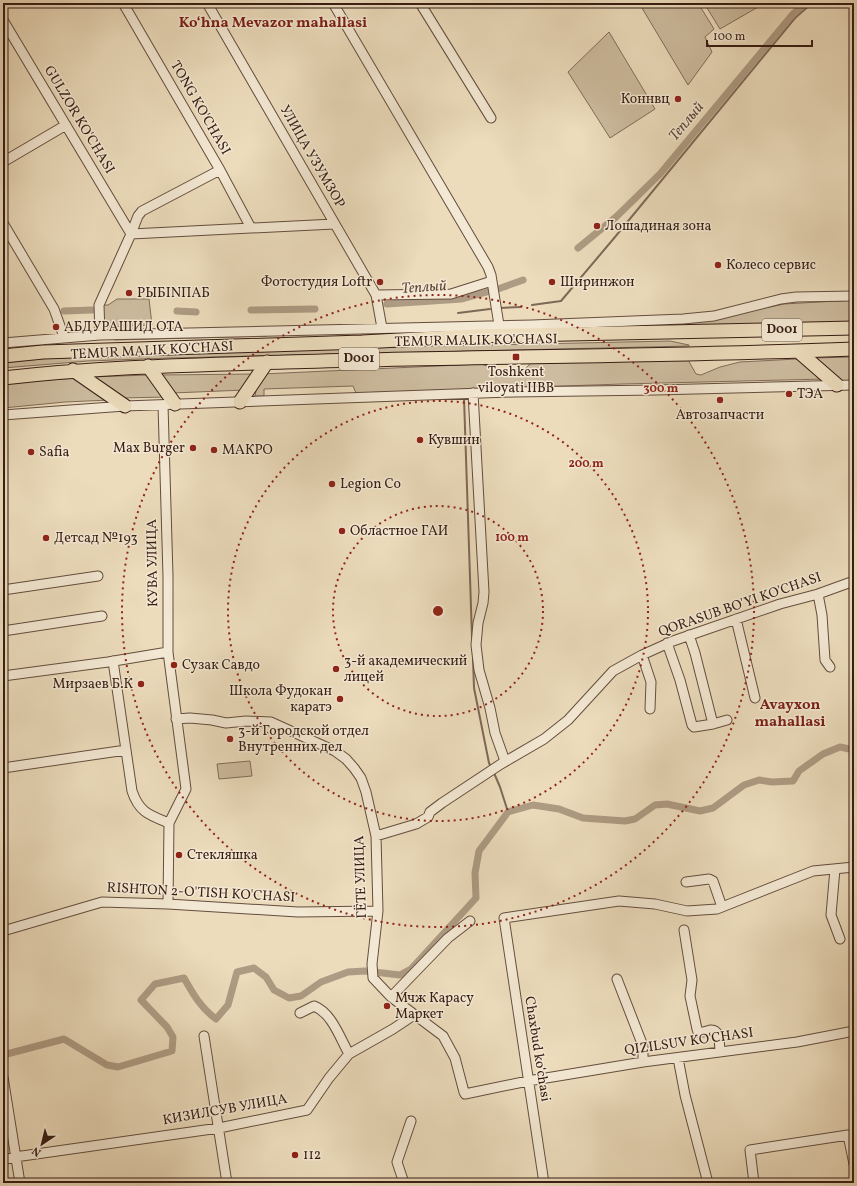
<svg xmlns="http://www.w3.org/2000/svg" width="857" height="1186" font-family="Vollkorn,serif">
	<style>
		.green { fill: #cdbc9f; stroke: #826c5a }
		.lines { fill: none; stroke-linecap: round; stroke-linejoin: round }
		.stream { stroke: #7e6957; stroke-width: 2 }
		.canal { stroke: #ae9b83; stroke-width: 7 }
		.minor-casing { stroke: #644d3e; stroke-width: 11 }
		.highway-casing { stroke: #371d14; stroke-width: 15 }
		.minor { stroke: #f3e8d3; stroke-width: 9 }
		.highway { stroke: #ecdcbc; stroke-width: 13 }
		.ring { fill: none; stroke: #8f2418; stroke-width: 2; stroke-dasharray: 2 4 }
		.poi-dot { fill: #8f2418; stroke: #f3e8d3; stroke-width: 1.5 }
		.labels { text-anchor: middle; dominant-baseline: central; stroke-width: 3; stroke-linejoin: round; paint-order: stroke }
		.shield { fill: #f3e8d3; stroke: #6f5a4d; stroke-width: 1 }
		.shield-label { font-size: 13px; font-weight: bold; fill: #371d14 }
		.poi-label { font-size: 14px; fill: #371d14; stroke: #f3e8d3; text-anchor: start }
		.street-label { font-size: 14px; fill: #371d14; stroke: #f3e8d3 }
		.neighbourhood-label { font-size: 15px; font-weight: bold; fill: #7a1f14; stroke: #f3e8d3 }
		.water-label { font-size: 15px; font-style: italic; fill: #61493b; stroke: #f3e8d3 }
		.centre { fill: #8f2418; stroke: #f3e8d3; stroke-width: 2 }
		.ring-label { font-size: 12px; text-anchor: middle; font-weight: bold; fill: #8f2418; stroke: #f3e8d3; stroke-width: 3; stroke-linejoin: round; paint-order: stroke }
	</style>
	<rect width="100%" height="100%" fill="#ecdcbc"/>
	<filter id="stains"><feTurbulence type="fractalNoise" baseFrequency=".005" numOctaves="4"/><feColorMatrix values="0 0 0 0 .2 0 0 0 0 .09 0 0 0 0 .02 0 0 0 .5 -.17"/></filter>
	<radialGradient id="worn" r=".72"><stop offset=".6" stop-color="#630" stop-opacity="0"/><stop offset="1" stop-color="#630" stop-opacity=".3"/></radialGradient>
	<path class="green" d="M647 3H698L714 29 705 37 712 52 688 85 642 8Z
		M704 3H765L720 29Z
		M609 32 655 109 610 138 568 72Z
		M117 299H149L152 325 103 327V305H108Z
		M854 300V322L607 328 601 324 699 322 784 304Z
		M267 332V336L115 340 107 337Z
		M670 341 689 345V346L169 358 88 361 3 368V363L39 359 171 352Z
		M854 357V381H836L812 358Z
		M687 358 696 374 701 375 720 367 740 362 797 359 825 379 622 384 356 393 353 386 264 389V396H255L257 385 262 374 481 364 502 371 525 369 532 362Z
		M253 374 245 390 172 393 160 375Z
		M148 375 166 397 121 398 91 377Z
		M78 378 110 400 65 402 3 408V383Z
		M250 761 252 776 219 779 217 764Z"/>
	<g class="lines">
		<path class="stream" d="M532 305 561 301 615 237 795 18 812 3
			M500 308 521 307
			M458 313 490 309
			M464 398 472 637
			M473 659 474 688 489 763 491 767
			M494 773 500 787 508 812"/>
		<path class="canal" d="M578 248 616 217 660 174 793 14 806 3
			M498 289 523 280
			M387 304 462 299 487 292
			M251 310 315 309
			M64 311 92 310
			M177 311 196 312
			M3 1055 64 1039 107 1065 118 1067 172 1051 173 1037 167 1027 141 1000 155 984 184 978C193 994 201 1008 216 1019L228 1005 237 972 254 968 266 977 274 990 289 998 301 996 321 982 348 972 365 971 400 975 411 969 476 898 475 873 479 851 508 812 533 805 559 809 583 818 625 821 635 819 655 805 667 804 700 811 713 808 744 785 759 780 772 782 793 781 799 771 823 754 840 747 854 750"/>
		<g class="minor-casing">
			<path id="minor" d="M123 3 220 170 251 228
				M207 3 376 295 382 328
				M333 3 488 267 491 275 499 325
				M420 3 491 118
				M3 20 131 234 99 305 100 335
				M3 162 66 125
				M220 170 142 211 138 216 131 234 334 224
				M3 223 54 309 64 337
				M376 295 451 294 492 281
				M3 343 100 335 532 325 683 319 714 316 781 299 796 297 854 296
				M473 393 484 592 483 603 478 623 476 645 479 670 490 708 495 733 505 761
				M163 405 168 576V652L186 789 169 823 168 904
				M3 415 125 406 513 392 656 390 854 385
				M3 590 98 576
				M818 594 822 615 825 660 830 667
				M736 619 755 698
				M3 631 102 616
				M689 635 695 653 713 724 727 720
				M667 643 680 680 692 725 694 727 713 724
				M642 655 651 682 650 709
				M113 661 132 791C139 812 149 815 169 823
				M3 676 108 662 168 652
				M176 719 190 718 212 720 226 723 246 721 271 722 335 751 346 759 354 768 361 778 366 792 376 836 378 911 372 964 373 978 391 997 443 1036 455 1058 464 1092 465 1094 528 1081 643 1062 797 1042 854 1031
				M3 768 126 750
				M376 836 416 824 428 817 430 812 442 803 501 764 544 739 568 720 613 671 642 655 673 641 780 604 818 594 854 581
				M835 869 831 915 840 939
				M686 882 709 879 713 881 722 907
				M684 930 692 980 690 996 697 1029 698 1032C703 1033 706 1031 711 1030 721 1030 719 1044 720 1051
				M3 931 102 902 168 904 298 912 378 911
				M617 979 643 1046V1062
				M391 997 448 938 470 921
				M300 1013 314 1006C332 1013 340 1038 349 1054
				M204 1036 227 1183
				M678 1058 685 1095 708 1183
				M3 1077 20 1183
				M3 1160 15 1157 219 1128 307 1110 329 1078 349 1054 393 1029 414 1015
				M404 1183 397 1162 411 1121
				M544 1183 504 918 619 901 655 904 687 911 717 909 813 871 854 867
				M754 1183 750 1150 848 1135 854 1164"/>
		</g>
		<g class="highway-casing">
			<path id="highway" d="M798 351 837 385
				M3 356 43 352 362 342 474 336 854 328
				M148 366 175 404
				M73 370 125 406
				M3 378C97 367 191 365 285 362 475 356 664 357 854 349
				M240 402 267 362"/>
		</g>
		<use href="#minor" class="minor"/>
		<use href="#highway" class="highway"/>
	</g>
	<g class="ring">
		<circle cx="438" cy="611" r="105"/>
		<circle cx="438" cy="611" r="210"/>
		<circle cx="438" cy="611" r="316"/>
	</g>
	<g class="poi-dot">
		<circle cx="678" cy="99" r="4"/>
		<circle cx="597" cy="226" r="4"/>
		<circle cx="718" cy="265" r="4"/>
		<circle cx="380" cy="282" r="4"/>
		<circle cx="552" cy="282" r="4"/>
		<circle cx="129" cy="293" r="4"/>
		<circle cx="56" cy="327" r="4"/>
		<rect x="512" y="353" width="8" height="8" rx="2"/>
		<circle cx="789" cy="394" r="4"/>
		<circle cx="720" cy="400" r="4"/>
		<circle cx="420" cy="440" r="4"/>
		<circle cx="193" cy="448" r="4"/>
		<circle cx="214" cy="450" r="4"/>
		<circle cx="31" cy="452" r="4"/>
		<circle cx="332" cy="484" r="4"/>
		<circle cx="342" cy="531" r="4"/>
		<circle cx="46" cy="538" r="4"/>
		<circle cx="174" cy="665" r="4"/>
		<circle cx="336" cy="669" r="4"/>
		<circle cx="141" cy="684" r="4"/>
		<circle cx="340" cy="699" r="4"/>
		<circle cx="230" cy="739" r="4"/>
		<circle cx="179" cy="855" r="4"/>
		<circle cx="387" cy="1006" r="4"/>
		<circle cx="295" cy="1155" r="4"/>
	</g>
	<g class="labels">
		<g class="shield">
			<rect x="762" y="319" width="40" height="22" rx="3"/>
			<rect x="339" y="348" width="40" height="22" rx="3"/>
		</g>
		<g class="shield-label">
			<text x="782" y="330">D001</text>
			<text x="359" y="359">D001</text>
		</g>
		<g class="poi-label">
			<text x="670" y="99" text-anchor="end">Коннвц</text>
			<text x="605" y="226">Лошадиная зона</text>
			<text x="726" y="265">Колесо сервис</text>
			<text x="372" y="282" text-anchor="end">Фотостудия Loftr</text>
			<text x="560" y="282">Ширинжон</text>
			<text x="137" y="293">РЫБINПАБ</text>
			<text x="64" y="327">АБДУРАШИД ОТА</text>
			<text x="516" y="372" text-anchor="middle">Toshkent<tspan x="516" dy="16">viloyati IIBB</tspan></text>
			<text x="797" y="394">ТЭА</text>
			<text x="720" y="415" text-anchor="middle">Автозапчасти</text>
			<text x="428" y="440">Кувшин</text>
			<text x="185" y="448" text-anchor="end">Max Burger</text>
			<text x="222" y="450">МАКРО</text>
			<text x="39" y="452">Safia</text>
			<text x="340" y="484">Legion Co</text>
			<text x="350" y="531">Областное ГАИ</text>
			<text x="54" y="538">Детсад №193</text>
			<text x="344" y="661">3-й академический<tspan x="344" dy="16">лицей</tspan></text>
			<text x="182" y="665">Сузак Савдо</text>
			<text x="133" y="684" text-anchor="end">Мирзаев Б.К</text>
			<text x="332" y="691" text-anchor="end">Школа Фудокан<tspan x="332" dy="16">каратэ</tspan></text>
			<text x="238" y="731">3-й Городской отдел<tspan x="238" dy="16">Внутренних дел</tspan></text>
			<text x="187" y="855">Стекляшка</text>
			<text x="395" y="998">Мчж Карасу<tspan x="395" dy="16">Маркет</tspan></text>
			<text x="303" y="1155">112</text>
		</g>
		<g class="street-label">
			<text transform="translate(200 108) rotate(60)">TONG KO'CHASI</text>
			<text transform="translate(79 120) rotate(59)">GULZOR KO'CHASI</text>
			<text transform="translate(312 157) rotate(60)">УЛИЦА УЗУМЗОР</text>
			<text transform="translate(476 341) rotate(-1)">TEMUR MALIK KO'CHASI</text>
			<text transform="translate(152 351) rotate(-3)">TEMUR MALIK KO'CHASI</text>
			<text transform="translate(153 563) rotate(-91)">КУВА УЛИЦА</text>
			<text transform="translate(740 605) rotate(-19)">QORASUB BO'YI KO'CHASI</text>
			<text transform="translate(361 877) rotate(-92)">ГЁТЕ УЛИЦА</text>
			<text transform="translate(201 893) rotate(3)">RISHTON 2-O'TISH KO'CHASI</text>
			<text transform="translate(689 1042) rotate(-8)">QIZILSUV KO'CHASI</text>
			<text transform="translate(537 1049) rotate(81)">Chaxbud koʻchasi</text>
			<text transform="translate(225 1110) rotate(-10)">КИЗИЛСУВ УЛИЦА</text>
		</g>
		<g class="neighbourhood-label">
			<text x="273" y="23">Koʻhna Mevazor mahallasi</text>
			<text x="790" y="705">Avayxon<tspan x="790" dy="17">mahallasi</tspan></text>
		</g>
		<g class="water-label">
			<text transform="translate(687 122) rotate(-50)">Теплый</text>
			<text transform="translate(424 288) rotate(-4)">Теплый</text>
		</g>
	</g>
	<circle cx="438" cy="611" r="6" class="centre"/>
	<g class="ring-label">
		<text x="661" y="392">300 m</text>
		<text x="586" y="467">200 m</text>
		<text x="512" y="541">100 m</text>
	</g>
	<rect width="857" height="1186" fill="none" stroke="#ecdcbc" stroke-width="16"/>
	<rect x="4" y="4" width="849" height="1178" fill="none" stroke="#371d14" stroke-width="2"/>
	<rect x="8" y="8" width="841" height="1170" fill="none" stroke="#371d14"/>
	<g transform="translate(42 1144) rotate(215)" stroke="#f3e8d3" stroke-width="3" paint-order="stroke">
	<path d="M0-3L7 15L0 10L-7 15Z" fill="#371d14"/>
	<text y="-6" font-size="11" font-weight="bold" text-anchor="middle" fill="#371d14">N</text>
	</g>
	<path d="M707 40v6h105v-6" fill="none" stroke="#371d14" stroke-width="2"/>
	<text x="713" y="40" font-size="12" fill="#371d14" stroke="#f3e8d3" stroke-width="3" paint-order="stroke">100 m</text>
	<rect width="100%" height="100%" filter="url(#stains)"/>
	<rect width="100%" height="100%" fill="url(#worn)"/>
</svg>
